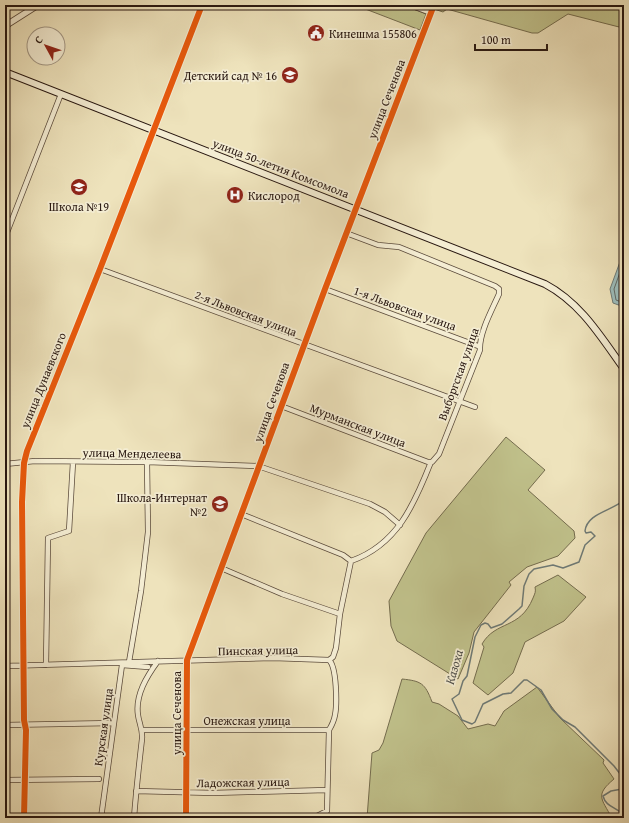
<svg xmlns="http://www.w3.org/2000/svg" width="629" height="823" font-family="'Gentium Book Plus',serif">
	<style>
		.green { fill: #c0c18b; stroke: #746c4e }
		.water { fill: #9cbcba; stroke: #6e7a76 }
		.lines { fill: none; stroke-linecap: round; stroke-linejoin: round }
		.shore { stroke: #626a65; stroke-width: 1 }
		.stream { stroke: #6e7a76; stroke-width: 1.5 }
		.minor-casing { stroke: #5a4a3b; stroke-width: 6 }
		.tertiary-casing { stroke: #5a4a3b; stroke-width: 7 }
		.secondary-casing { stroke: #281710; stroke-width: 8 }
		.minor { stroke: #f4edd3; stroke-width: 4.5 }
		.tertiary { stroke: #f4edd3; stroke-width: 5.5 }
		.secondary { stroke: #f4edd3; stroke-width: 6 }
		.cycleway-casing { stroke: #f4edd3; stroke-width: 8 }
		.cycleway { stroke: #e8590c; stroke-width: 6 }
		.labels { text-anchor: middle; dominant-baseline: central; stroke-width: 3.5; stroke-linejoin: round; paint-order: stroke }
		.poi-label { font-size: 12px; fill: #281710; stroke: #f4edd3; text-anchor: start }
		.street-label { font-size: 12px; fill: #281710; stroke: #f4edd3 }
		.water-label { font-size: 13px; font-style: italic; fill: #51514c; stroke: #f4edd3 }
	</style>
	<rect width="100%" height="100%" fill="#eee3bc"/>
	<filter id="stains"><feTurbulence type="fractalNoise" baseFrequency=".005" numOctaves="4"/><feColorMatrix values="0 0 0 0 .2 0 0 0 0 .09 0 0 0 0 .02 0 0 0 .5 -.17"/></filter>
	<radialGradient id="worn" r=".72"><stop offset=".6" stop-color="#630" stop-opacity="0"/><stop offset="1" stop-color="#630" stop-opacity=".3"/></radialGradient>
	<path class="green" d="M355 5H403L426 14 420 30Z
		M436 5H624L623 28 568 14 538 33H532L447 9 443 12 434 9Z
		M506 437 545 470 528 490 574 531 575 538 558 556 527 567 509 582 511 585 474 632 469 653 458 679 397 641 391 626 389 601 426 533Z
		M558 575 586 597 564 621 525 642 513 673 488 695 473 683 484 647 482 644C496 620 520 630 533 598 535 593 536 592 535 587Z
		M402 679C421 681 425 683 432 702L439 704 458 716 468 729 488 724 495 726 504 711 537 687 560 718 604 760 603 763 614 779C595 795 601 798 612 818H367L372 753 379 750 383 743Z"/>
	<path class="water" d="M624 251V307L613 303 610 289Z"/>
	<g class="lines">
		<path class="shore" d="M624 261 614 289 616 300 624 303"/>
		<path class="stream" d="M624 500C612 511 587 513 585 531L586 533 591 532 595 536 585 545 579 562 563 568 553 565 534 569 529 574 524 586 522 606 519 609 502 624 491 628 488 624 485 623 481 625 475 637 467 676 463 681 459 694 452 699 462 720 472 724 475 722 483 704 503 694 511 693 524 680H527L541 690 552 709 563 720 575 727 614 766 624 779
			M624 786 622 789 611 791 603 796C606 808 618 807 624 816"/>
		<g class="minor-casing">
			<path id="minor" d="M410 5 431 13
				M5 235H6L61 94
				M100 269 475 407
				M325 289 478 346
				M281 406 428 462H432L439 454 480 350C479 333 492 310 499 294V289L495 286 399 247 378 245 346 233
				M5 464 35 461 147 462 258 466 370 504 385 512 400 525
				M241 514 343 555 351 561
				M351 561C397 545 414 505 431 462
				M221 568 282 594 340 614
				M329 660 333 657 336 648 340 614 351 561
				M129 662 141 591 148 532 147 462
				M46 665 48 538 69 531 73 462
				M5 666 273 658 329 660
				M5 725 114 723
				M142 730H329
				M5 780 99 779
				M136 791 213 793 327 790
				M24 818 26 730 24 720 22 502 24 463 27 451 100 269 202 5
				M101 818 122 665 148 667
				M134 818C136 791 139 765 142 739 143 730 139 723 138 715 135 695 147 676 158 661
				M186 818 187 660 325 289 434 5
				M313 818 327 811 329 730C332 725 334 721 335 715 337 705 337 667 329 660"/>
		</g>
		<g class="tertiary-casing">
			<path id="tertiary" d="M5 26 38 5"/>
		</g>
		<g class="secondary-casing">
			<path id="secondary" d="M5 72 545 284C581 303 601 337 624 369"/>
		</g>
		<use href="#minor" class="minor"/>
		<use href="#tertiary" class="tertiary"/>
		<use href="#secondary" class="secondary"/>
		<g class="cycleway-casing">
			<path id="cycleway" d="M24 818 26 730 24 720 22 502 24 463 27 451 100 269 202 5
				M186 818 187 660 325 289 434 5"/>
		</g>
		<use href="#cycleway" class="cycleway"/>
	</g>
	<defs>
		<g id="civic-disc" transform="scale(0.9)"><circle r="9.5" fill="#8f2418" stroke="#f4edd3"/><path d="M-.6-6.5H3V-4.5H.6V-3L4-1V1h2V6H-6V1h2V-1L-.6-3ZM-1.2 2.5V6h2.4V2.5Z" fill="#fff"/></g>
		<g id="school-disc" transform="scale(0.9)"><circle r="9.5" fill="#8f2418" stroke="#f4edd3"/><path d="M0-5L7-2L0 1L-7-2ZM-4 1L0 2.5L4 1V4Q0 6-4 4Z" fill="#fff"/></g>
		<g id="hospital-disc" transform="scale(0.9)"><circle r="9.5" fill="#8f2418" stroke="#f4edd3"/><path d="M-5-5h3v3.5h4V-5h3V5h-3V1.5h-4V5h-3Z" fill="#fff"/></g>
	</defs>
	<g fill-rule="evenodd">
		<use href="#civic-disc" x="316" y="33"/>
		<use href="#school-disc" x="290" y="75"/>
		<use href="#school-disc" x="79" y="187"/>
		<use href="#hospital-disc" x="235" y="195"/>
		<use href="#school-disc" x="220" y="504"/>
	</g>
	<g class="labels">
		<g class="poi-label">
			<text x="329" y="33">Кинешма 155806</text>
			<text x="277" y="75" text-anchor="end">Детский сад № 16</text>
			<text x="248" y="195">Кислород</text>
			<text x="79" y="206" text-anchor="middle">Школа №19</text>
			<text x="207" y="497" text-anchor="end">Школа-Интернат<tspan x="207" dy="14">№2</tspan></text>
		</g>
		<g class="street-label">
			<text transform="translate(386 99) rotate(-69)">улица Сеченова</text>
			<text transform="translate(281 168) rotate(21)">улица 50-летия Комсомола</text>
			<text transform="translate(405 308) rotate(20)">1-я Львовская улица</text>
			<text transform="translate(246 313) rotate(21)">2-я Львовская улица</text>
			<text transform="translate(458 374) rotate(-70)">Выборгская улица</text>
			<text transform="translate(43 380) rotate(-68)">улица Дунаевского</text>
			<text transform="translate(271 402) rotate(-70)">улица Сеченова</text>
			<text transform="translate(358 425) rotate(21)">Мурманская улица</text>
			<text transform="translate(132 453) rotate(1)">улица Менделеева</text>
			<text transform="translate(258 650) rotate(-1)">Пинская улица</text>
			<text transform="translate(176 713) rotate(-90)">улица Сеченова</text>
			<text x="247" y="720">Онежская улица</text>
			<text transform="translate(103 727) rotate(-82)">Курская улица</text>
			<text transform="translate(243 782) rotate(-1)">Ладожская улица</text>
		</g>
		<g class="water-label">
			<text transform="translate(454 667) rotate(-74)">Казоха</text>
		</g>
	</g>
	<rect width="629" height="823" fill="none" stroke="#eee3bc" stroke-width="20"/>
	<rect x="6" y="6" width="617" height="811" fill="none" stroke="#281710" stroke-width="2"/>
	<rect x="10" y="10" width="609" height="803" fill="none" stroke="#281710"/>
	<g transform="translate(46 46) rotate(310)"><circle r="19" fill="#f4edd3" stroke="#a29785"/>
	<path d="M0-3L7 15L0 10L-7 15Z" fill="#8f2418"/>
	<text y="-6" font-size="11" font-weight="bold" text-anchor="middle" fill="#281710">С</text>
	</g>
	<path d="M475 44v6h72v-6" fill="none" stroke="#281710" stroke-width="2"/>
	<text x="481" y="44" font-size="12" fill="#281710" stroke="#f4edd3" stroke-width="3" paint-order="stroke">100 m</text>
	<rect width="100%" height="100%" filter="url(#stains)"/>
	<rect width="100%" height="100%" fill="url(#worn)"/>
</svg>
